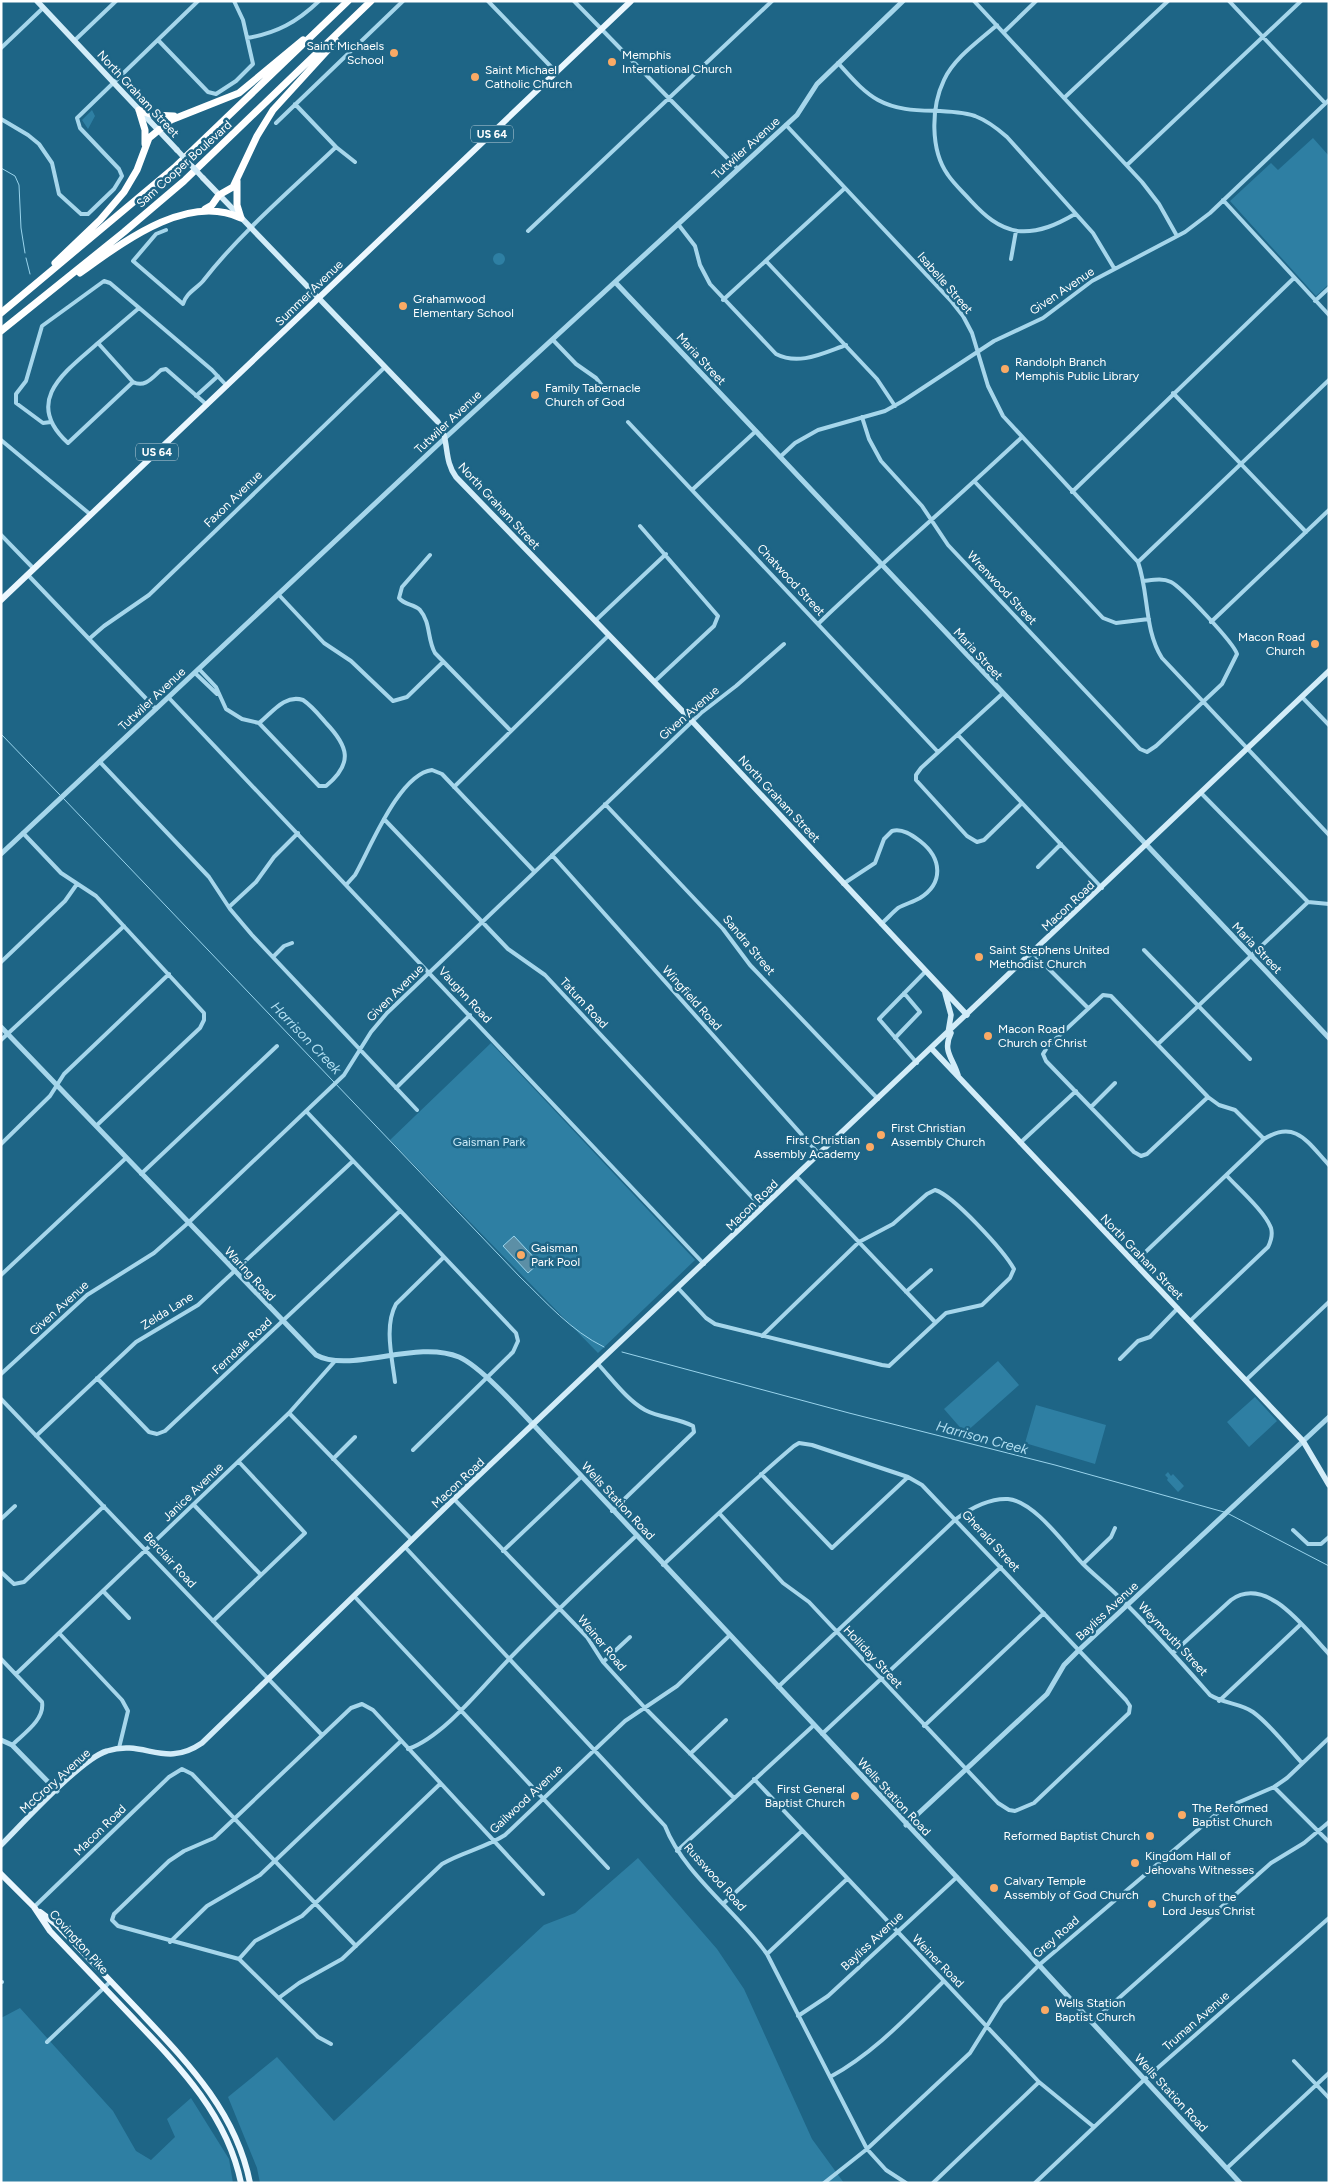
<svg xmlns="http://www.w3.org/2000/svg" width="1330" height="2184" font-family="Figtree,sans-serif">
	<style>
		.green { fill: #2e7fa3 }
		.water { fill: #5c8fa6; stroke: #9ad4ec }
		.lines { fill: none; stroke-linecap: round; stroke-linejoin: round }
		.stream { stroke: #9ad4ec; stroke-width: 1 }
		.minor { stroke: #a6d6eb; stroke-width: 4 }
		.tertiary { stroke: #a6d6eb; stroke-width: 5 }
		.secondary { stroke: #d2ecf8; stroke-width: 5.5 }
		.primary { stroke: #ebf7fe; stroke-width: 6 }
		.motorway { stroke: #fff; stroke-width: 7 }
		.secondary-bridge { stroke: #d2ecf8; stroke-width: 5.5 }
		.poi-dot { fill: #faaa65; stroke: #1e6586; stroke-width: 2 }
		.labels { text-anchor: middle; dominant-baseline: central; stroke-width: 5; stroke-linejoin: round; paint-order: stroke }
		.shield { fill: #1e6586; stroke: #bcd1db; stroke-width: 1 }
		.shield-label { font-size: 11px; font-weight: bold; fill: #fff }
		.poi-label { font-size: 12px; fill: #fff; stroke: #1e6586; text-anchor: start }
		.street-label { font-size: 12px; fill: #fff; stroke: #1e6586 }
		.park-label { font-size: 12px; fill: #cbeaf8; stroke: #1e6586 }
		.water-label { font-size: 14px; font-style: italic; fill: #b2dff2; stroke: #1e6586 }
	</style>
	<rect width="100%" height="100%" fill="#1e6586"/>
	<path class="green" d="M92 110 95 116 88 129 82 120Z
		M1313 138 1329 156V284L1316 296 1230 201 1271 163 1278 170Z
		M493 259a6 6 0 1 1 12 0a6 6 0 1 1-12 0Z
		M491 1043 695 1260 598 1353 390 1140Z
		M998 1361 1019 1385 965 1433 944 1409Z
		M1255 1397 1277 1421 1249 1447 1227 1422Z
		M1036 1405 1106 1425 1095 1464 1025 1443Z
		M1168 1472 1171 1476 1173 1474 1184 1486 1178 1492 1167 1480 1168 1478 1165 1475Z
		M638 1858 717 1949 744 1989 812 2139 844 2183H260L257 2168 228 2097 277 2057 334 2121 544 1925 575 1913Z
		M20 2008 113 2111 136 2151 151 2160 175 2137 167 2119 191 2098 229 2159 233 2183H1V2018Z"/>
	<path class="water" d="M514 1236 539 1263 528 1273 503 1246Z"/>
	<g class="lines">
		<path class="stream" d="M1 168 15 176 19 185 21 228 25 253
			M26 258 30 274
			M1 734 60 795
			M63 798 520 1277C546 1302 571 1331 604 1347
			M622 1352 849 1413 1055 1465 1224 1512
			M1227 1513 1329 1566"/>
		<path class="minor" d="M488 1 557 73
			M574 1 738 169
			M974 1 1142 182 1159 204 1177 236
			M1229 1 1325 103
			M997 25C979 41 954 58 944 80 931 107 930 150 948 175 954 184 964 193 971 201 984 215 998 228 1018 231 1039 233 1058 224 1075 214
			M1004 32 1036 1
			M247 38C277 33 297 22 319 1
			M158 40 208 92 216 94 236 81 253 64 243 20 234 1
			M74 41 116 1
			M1 48 43 8
			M838 63C850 76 862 91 878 100 909 117 943 106 975 116 988 121 998 129 1007 137L1093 233 1114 268
			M1064 98 1168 1
			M295 104 336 147 355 162
			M1 119 28 135 39 144 52 163 59 194 81 214H88L114 189 122 176 119 169 80 128 77 118 198 1
			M276 123 403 1
			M786 125 952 302 963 316 972 333 988 386 1003 416 1138 562C1149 593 1144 630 1162 658L1329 835
			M1127 165 1301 1
			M1223 200 1329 315
			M678 224 695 246 700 265 710 284 776 354C799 366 823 353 846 345
			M166 230 156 234 133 261 183 304C186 293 196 289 203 281 241 232 291 190 336 147
			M528 231 772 1
			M1011 259 1016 231
			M766 261 877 379 895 406
			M723 300 845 188
			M1315 301 1329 288
			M139 308 98 343 133 382C145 388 152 378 161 370L166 369 207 405
			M553 340 576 364 596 378 607 392
			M98 343C66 371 22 401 68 443L133 382
			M1173 393 1306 532
			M196 396 218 376
			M862 417 869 439 881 461 922 506 948 545 1140 749 1147 752 1156 746 1222 684 1237 654C1234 643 1181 587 1171 582 1162 578 1153 580 1144 581
			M51 422 43 423 16 403V394L26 381 42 326 104 281 110 283 212 370 227 386
			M628 422 938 752
			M1 440 91 515
			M780 457 795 443 818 430 885 411 903 401 994 341 1043 318 1092 281 1185 232 1210 213 1329 100
			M975 482 1103 618 1116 623 1149 619
			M692 490 756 431
			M1072 492 1294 278
			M640 526 718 616 714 626 654 682
			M1 535 34 569
			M430 555 402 587 399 598C404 605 414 604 420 610 431 623 427 639 435 653L511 731
			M1138 562 1329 380
			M28 575 156 709
			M279 595 324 643 351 661 393 701 407 697 443 662
			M595 621 666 554
			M1211 622 1329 510
			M818 624C885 560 954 501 1021 438
			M89 639 104 626 149 595 385 367
			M199 669 216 687 226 709 242 719 259 723 319 786H326C354 763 348 746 326 723 319 715 312 706 303 700 284 694 272 713 259 723
			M195 673 217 694
			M1002 694 921 768 916 775V780L967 836 977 842 984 840 1022 803
			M1302 697 1329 725
			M169 698 704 1264
			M958 735 1102 888
			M100 762 209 877 230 909 252 935 417 1110
			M454 787 609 635
			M1201 793 1308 902
			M605 804 723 929 750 965 878 1099
			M384 819 508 949 545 975 762 1208
			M23 833 61 873 96 896 204 1013V1020L200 1028 96 1126
			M552 855 819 1154
			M1038 867 1061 844
			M843 884 875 863 884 839 892 831C902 828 912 835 920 841 942 858 944 883 920 898 913 902 905 904 898 908 892 913 887 919 881 924
			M346 885 355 875C370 849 399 774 432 770L442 774 534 871
			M229 907 256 882 274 857 298 833
			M1144 950 1250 1059
			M1033 953 1088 1008
			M273 957 284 946 292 943
			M1 962 65 901 77 884
			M895 1038 920 1012 904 993
			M1 1040 124 926
			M1158 1044 1308 902 1329 904
			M917 1063 879 1019 926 971
			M396 1088 470 1015
			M1208 1097 1147 1154 1141 1156 1134 1152 1046 1061 1043 1054 1048 1046 1103 995 1111 996 1208 1097 1219 1105 1235 1110 1264 1139
			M1091 1107 1115 1083
			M306 1111 516 1333 518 1341 513 1352 413 1450
			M1020 1143 1076 1091
			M1 1144 50 1096 64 1074 169 974
			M141 1174 277 1046
			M796 1176 935 1322
			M1134 1263 1264 1139C1296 1119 1308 1143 1329 1165
			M1 1275 126 1158
			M678 1288 706 1318 715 1324 882 1365 889 1366 946 1313 982 1305 1010 1278 1014 1269C1004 1251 953 1195 935 1190L927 1194 893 1224 859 1242 762 1336
			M906 1292 931 1270
			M1190 1321 1268 1247C1271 1241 1273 1235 1271 1228 1265 1212 1239 1189 1227 1176
			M1120 1359 1138 1341 1150 1337 1178 1308
			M598 1364C612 1379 627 1400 645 1410 660 1418 678 1418 693 1426L694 1432 612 1511
			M1 1374 87 1295 154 1253 188 1223 344 1075 371 1032 387 1013 701 713 736 686 784 644
			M97 1378 149 1432 157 1434 165 1431 400 1211
			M1246 1380 1329 1302
			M395 1382C392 1357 384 1326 396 1304L444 1257
			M1 1399 322 1735
			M289 1413 412 1540
			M36 1436 136 1342 198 1305 353 1161
			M333 1459 355 1437
			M761 1474 832 1548 908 1477
			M454 1499 587 1637 603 1662 645 1708 734 1798
			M194 1505 261 1575
			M1 1519 15 1506
			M1293 1530 1308 1544H1321L1329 1537
			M405 1547 665 1826C683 1873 737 1912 767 1954L867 2149 886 2170 906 2183
			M503 1551 581 1477
			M1083 1564 1111 1537 1115 1528
			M663 1565C706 1525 749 1484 794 1446L799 1443 812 1445 908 1477 922 1485 1126 1700 1130 1706 1129 1713 1034 1803 1015 1811 1009 1810 998 1803 809 1602 783 1583 719 1513
			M1 1572 14 1584 24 1582 104 1506
			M104 1592 129 1618
			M354 1596 608 1868
			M213 1621 305 1533 239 1462
			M59 1633 122 1700 128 1711 119 1748
			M1173 1653 1231 1600C1267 1574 1306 1630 1329 1654
			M1 1659 42 1702C45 1720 23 1734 12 1745
			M603 1662 630 1637
			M16 1674 289 1413 335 1361
			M778 1687 956 1519C971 1508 989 1498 1008 1499 1034 1501 1065 1545 1082 1563 1094 1575 1107 1585 1119 1597 1151 1628 1180 1661 1210 1695 1224 1704 1240 1703 1253 1712 1271 1725 1287 1747 1302 1763
			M1219 1701 1300 1625
			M924 1726 1044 1613
			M822 1734 1001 1567
			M408 1749C445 1736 484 1684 512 1656 552 1615 594 1575 636 1536
			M690 1754 726 1720
			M754 1779 1039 2082 1094 2127
			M1274 1787 1329 1842
			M677 1851 814 1725
			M724 1903 802 1831
			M34 1907 169 1777 182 1769 192 1774 356 1946
			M170 1942 207 1906 260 1875 400 1742
			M767 1954 847 1879
			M239 1959 255 1941 302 1916 440 1784
			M1 1982H2
			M280 1997 299 1983 342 1959 442 1864C462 1852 485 1848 505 1835L625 1721 677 1686 730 1635
			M798 2016 828 1996 957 1877
			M1092 2022 1271 1863 1304 1843 1329 1822
			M47 2042 111 1981
			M331 2044 318 2037 239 1959 118 1926 112 1920 114 1914 169 1861 184 1851 214 1838 351 1708 362 1704 373 1710 543 1894
			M1294 2061 1329 2098
			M830 2077C874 2053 908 2016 944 1981
			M1227 2168 1329 2073
			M824 2183 867 2149 970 2053 1002 2002 1039 1965 1221 1810 1274 1787 1287 1778 1329 1738
			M933 2183 1039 2082
			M1035 2183 1145 2079 1329 1918"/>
		<path class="tertiary" d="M615 282 1329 1038
			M1 854 445 438 797 115 817 84 903 1
			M1 1027 316 1355C350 1374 416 1339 459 1357 486 1369 536 1429 559 1452L1039 1965 1240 2183
			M1 1740 12 1745 57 1791
			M906 1825 1047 1694 1064 1665 1079 1650 1329 1417"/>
		<path class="secondary" d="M37 1 177 150
			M203 178 438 422C450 439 443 460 456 477L692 721 967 1015
			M945 993 951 1015 948 1033
			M951 1033C942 1051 953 1058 958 1075
			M932 1049 1303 1441 1329 1485
			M1 1845C23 1823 82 1758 107 1751 145 1739 164 1769 202 1743L454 1499 1329 671"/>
		<path class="primary" d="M1 600 631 1
			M1 1874 34 1907 50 1931C78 1960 106 1990 134 2019 180 2067 227 2115 241 2183
			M40 1912 56 1924C84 1953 112 1983 140 2012 188 2063 236 2112 250 2183"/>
		<path class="motorway" d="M139 110 153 115 174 116
			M139 110 145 130V144
			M237 181V205L241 218
			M205 209 212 205 219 195 233 187 257 136 273 110 336 41
			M55 263 100 220 124 192 137 170 149 138 171 120 239 93 303 40
			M80 273C122 243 187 192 241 218
			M1 313 174 168 348 1
			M1 331 124 232 184 181 371 1"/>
		<path class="secondary-bridge" d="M177 150 203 178"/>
	</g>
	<g class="poi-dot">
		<circle cx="394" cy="53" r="5"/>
		<circle cx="612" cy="62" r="5"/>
		<circle cx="475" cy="77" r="5"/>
		<circle cx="403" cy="306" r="5"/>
		<circle cx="1005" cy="369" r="5"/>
		<circle cx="535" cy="395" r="5"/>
		<circle cx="1315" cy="644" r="5"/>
		<circle cx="979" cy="957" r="5"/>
		<circle cx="988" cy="1036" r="5"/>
		<circle cx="881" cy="1135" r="5"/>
		<circle cx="870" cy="1147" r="5"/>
		<circle cx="521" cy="1255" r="5"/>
		<circle cx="855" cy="1796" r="5"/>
		<circle cx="1182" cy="1815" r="5"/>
		<circle cx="1150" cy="1836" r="5"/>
		<circle cx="1135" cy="1863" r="5"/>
		<circle cx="994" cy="1888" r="5"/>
		<circle cx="1152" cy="1904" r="5"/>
		<circle cx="1045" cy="2010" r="5"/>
	</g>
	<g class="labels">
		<g class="shield">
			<rect x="471" y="125.5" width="42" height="17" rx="4"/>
			<rect x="136" y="443.5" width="42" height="17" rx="4"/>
		</g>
		<g class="shield-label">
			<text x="492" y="134">US 64</text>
			<text x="157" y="452">US 64</text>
		</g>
		<g class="poi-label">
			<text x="384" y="46" text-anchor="end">Saint Michaels<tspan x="384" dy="14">School</tspan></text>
			<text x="622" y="55">Memphis<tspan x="622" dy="14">International Church</tspan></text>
			<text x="485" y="70">Saint Michael<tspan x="485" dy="14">Catholic Church</tspan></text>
			<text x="413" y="299">Grahamwood<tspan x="413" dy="14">Elementary School</tspan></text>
			<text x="1015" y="362">Randolph Branch<tspan x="1015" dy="14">Memphis Public Library</tspan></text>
			<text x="545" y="388">Family Tabernacle<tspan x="545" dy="14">Church of God</tspan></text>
			<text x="1305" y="637" text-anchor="end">Macon Road<tspan x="1305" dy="14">Church</tspan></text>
			<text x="989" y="950">Saint Stephens United<tspan x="989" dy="14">Methodist Church</tspan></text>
			<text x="998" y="1029">Macon Road<tspan x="998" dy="14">Church of Christ</tspan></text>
			<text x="891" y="1128">First Christian<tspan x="891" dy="14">Assembly Church</tspan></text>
			<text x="860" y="1140" text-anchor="end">First Christian<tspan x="860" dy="14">Assembly Academy</tspan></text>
			<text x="531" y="1248">Gaisman<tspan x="531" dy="14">Park Pool</tspan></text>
			<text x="845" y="1789" text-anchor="end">First General<tspan x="845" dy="14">Baptist Church</tspan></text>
			<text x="1192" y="1808">The Reformed<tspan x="1192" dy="14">Baptist Church</tspan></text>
			<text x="1140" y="1836" text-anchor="end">Reformed Baptist Church</text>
			<text x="1145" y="1856">Kingdom Hall of<tspan x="1145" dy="14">Jehovahs Witnesses</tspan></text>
			<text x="1004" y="1881">Calvary Temple<tspan x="1004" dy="14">Assembly of God Church</tspan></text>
			<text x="1162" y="1897">Church of the<tspan x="1162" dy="14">Lord Jesus Christ</tspan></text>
			<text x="1055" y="2003">Wells Station<tspan x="1055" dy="14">Baptist Church</tspan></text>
		</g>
		<g class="street-label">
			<text transform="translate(138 94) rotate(47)">North Graham Street</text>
			<text transform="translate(746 148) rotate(-42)">Tutwiler Avenue</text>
			<text transform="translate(184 164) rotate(-42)">Sam Cooper Boulevard</text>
			<text transform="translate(945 283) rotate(49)">Isabelle Street</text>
			<text transform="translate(1062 291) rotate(-34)">Given Avenue</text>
			<text transform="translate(309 293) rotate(-44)">Summer Avenue</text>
			<text transform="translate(701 359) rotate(47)">Maria Street</text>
			<text transform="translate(448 422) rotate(-43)">Tutwiler Avenue</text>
			<text transform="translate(233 499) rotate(-44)">Faxon Avenue</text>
			<text transform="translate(499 506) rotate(47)">North Graham Street</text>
			<text transform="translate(791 580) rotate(47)">Chatwood Street</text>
			<text transform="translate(1002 588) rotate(47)">Wrenwood Street</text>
			<text transform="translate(978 654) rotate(47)">Maria Street</text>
			<text transform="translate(152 699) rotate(-43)">Tutwiler Avenue</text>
			<text transform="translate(689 713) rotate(-41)">Given Avenue</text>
			<text transform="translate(779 799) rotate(47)">North Graham Street</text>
			<text transform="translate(1068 906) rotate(-43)">Macon Road</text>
			<text transform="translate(749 945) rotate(50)">Sandra Street</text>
			<text transform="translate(1257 948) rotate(46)">Maria Street</text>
			<text transform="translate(395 993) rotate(-45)">Given Avenue</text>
			<text transform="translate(465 995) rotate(47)">Vaughn Road</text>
			<text transform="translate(692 998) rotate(48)">Wingfield Road</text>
			<text transform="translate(584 1003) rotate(47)">Tatum Road</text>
			<text transform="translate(752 1205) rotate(-44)">Macon Road</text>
			<text transform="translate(1142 1257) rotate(46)">North Graham Street</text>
			<text transform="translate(250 1274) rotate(47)">Waring Road</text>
			<text transform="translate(59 1308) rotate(-42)">Given Avenue</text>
			<text transform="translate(167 1311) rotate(-32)">Zelda Lane</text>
			<text transform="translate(242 1346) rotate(-43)">Ferndale Road</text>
			<text transform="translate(458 1483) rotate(-43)">Macon Road</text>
			<text transform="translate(193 1492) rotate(-44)">Janice Avenue</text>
			<text transform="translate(618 1501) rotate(47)">Wells Station Road</text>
			<text transform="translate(991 1541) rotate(47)">Gherald Street</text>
			<text transform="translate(170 1560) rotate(47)">Berclair Road</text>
			<text transform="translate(1107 1611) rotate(-43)">Bayliss Avenue</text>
			<text transform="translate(1173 1639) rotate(47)">Weymouth Street</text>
			<text transform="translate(602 1643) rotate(50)">Weiner Road</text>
			<text transform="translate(873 1657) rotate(47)">Holliday Street</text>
			<text transform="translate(55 1781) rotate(-42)">McCrory Avenue</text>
			<text transform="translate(894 1797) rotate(47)">Wells Station Road</text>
			<text transform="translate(526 1799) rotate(-43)">Gailwood Avenue</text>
			<text transform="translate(100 1830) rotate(-44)">Macon Road</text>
			<text transform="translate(715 1877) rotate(48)">Russwood Road</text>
			<text transform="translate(1056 1937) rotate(-41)">Grey Road</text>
			<text transform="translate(872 1941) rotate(-43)">Bayliss Avenue</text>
			<text transform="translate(79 1942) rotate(48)">Covington Pike</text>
			<text transform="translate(938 1961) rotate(46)">Weiner Road</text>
			<text transform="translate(1196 2021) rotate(-41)">Truman Avenue</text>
			<text transform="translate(1171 2093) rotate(47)">Wells Station Road</text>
		</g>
		<g class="park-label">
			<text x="489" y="1142">Gaisman Park</text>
		</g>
		<g class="water-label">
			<text transform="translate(306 1038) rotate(46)">Harrison Creek</text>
			<text transform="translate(982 1438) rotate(15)">Harrison Creek</text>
		</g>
	</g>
	<rect width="1330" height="2184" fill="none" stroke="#ffffff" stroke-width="5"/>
</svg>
